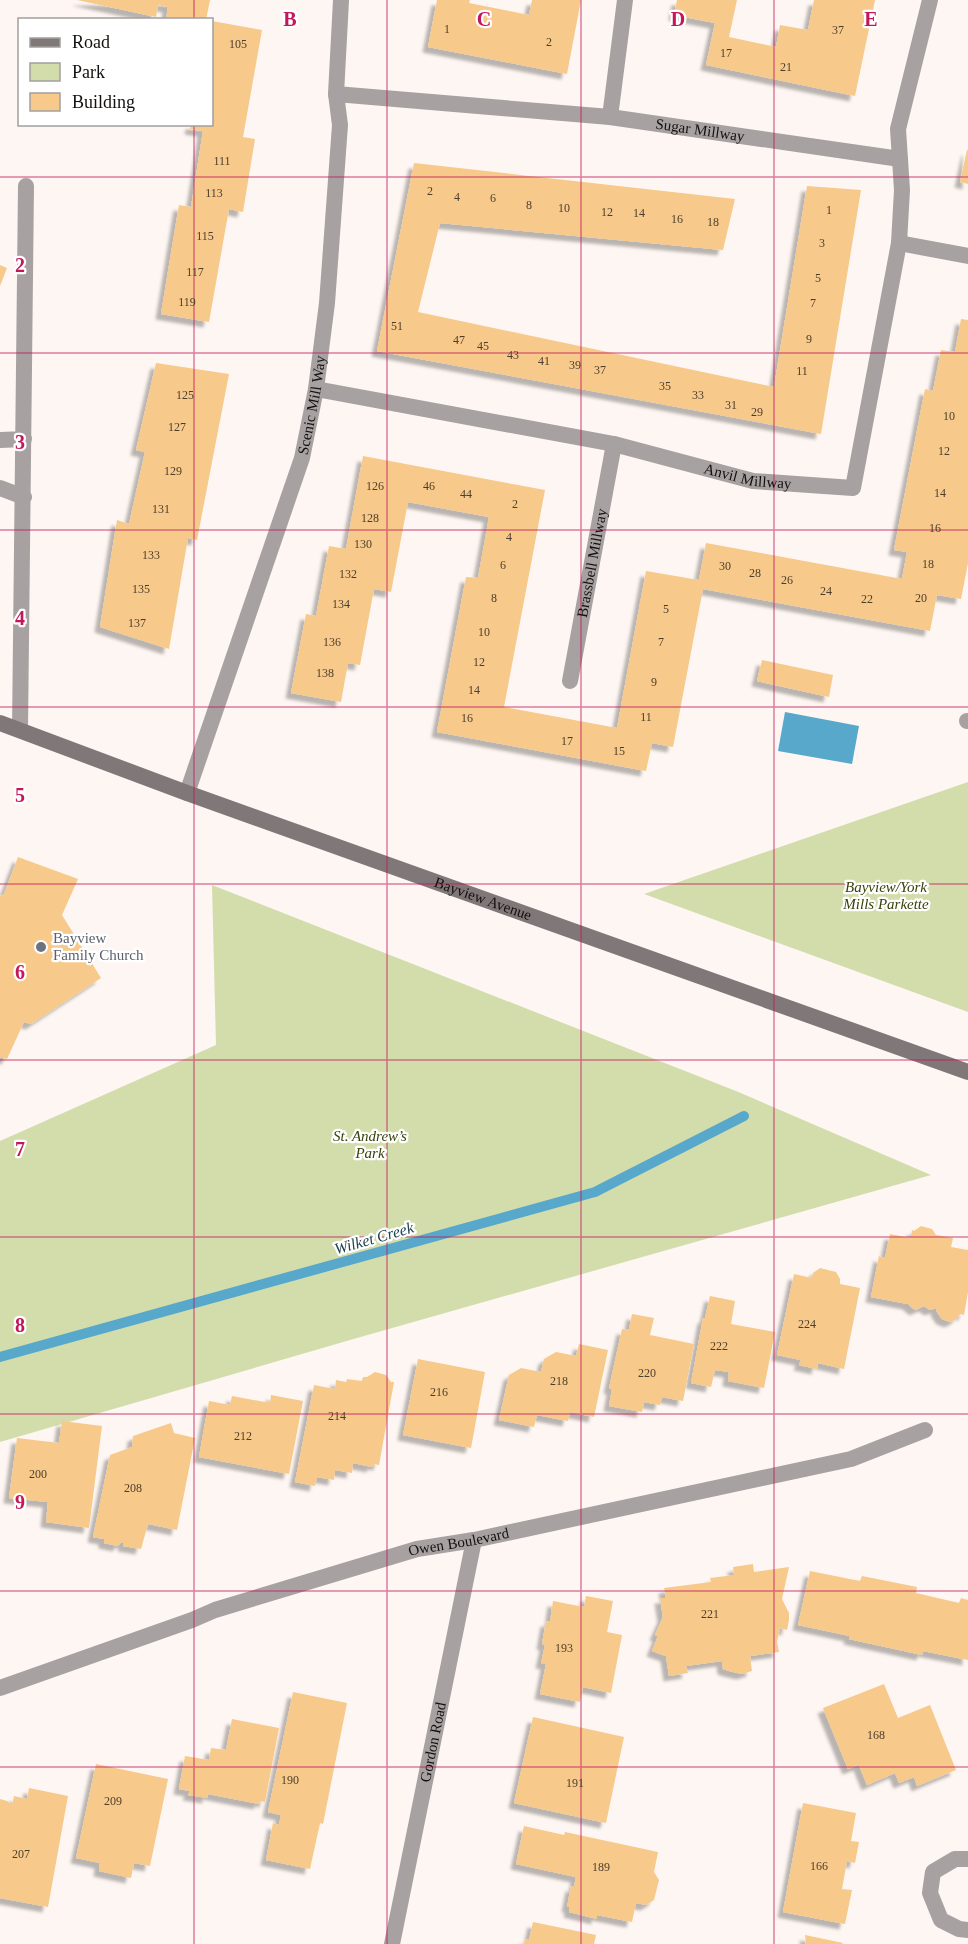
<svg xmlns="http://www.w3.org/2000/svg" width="968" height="1944" font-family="Georgia,serif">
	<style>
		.green { fill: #d3ddac }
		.water { fill: #57a8cb }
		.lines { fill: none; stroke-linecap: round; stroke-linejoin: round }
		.stream { stroke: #57a8cb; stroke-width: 10 }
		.building { fill: #f7c98b; filter: url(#shadow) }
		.service { stroke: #a7a1a2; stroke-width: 16 }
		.minor { stroke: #a7a1a2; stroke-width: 16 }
		.secondary { stroke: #807779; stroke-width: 16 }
		.grid { fill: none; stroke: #c2185b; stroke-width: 1.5; stroke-opacity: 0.55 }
		.worship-dot { fill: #6b7280; stroke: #fff; stroke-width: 2 }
		.labels { text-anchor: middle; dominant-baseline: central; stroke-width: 4.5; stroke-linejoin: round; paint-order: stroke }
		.number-label { font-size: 12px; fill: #4d3e2c }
		.street-label { font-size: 15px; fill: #14100d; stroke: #fff }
		.park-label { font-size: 15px; font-style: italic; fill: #394009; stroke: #fff }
		.worship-label { font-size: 15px; fill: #5b616d; stroke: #fff; text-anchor: start }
		.water-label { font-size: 16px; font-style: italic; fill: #1e4252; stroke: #fff }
		.grid-label { font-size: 20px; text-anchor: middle; font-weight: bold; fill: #c2185b; stroke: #fff; stroke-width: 4.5; stroke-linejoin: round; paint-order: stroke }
	</style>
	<defs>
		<filter id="shadow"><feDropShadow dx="-5.5" dy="5.5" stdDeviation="1.5" flood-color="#0004"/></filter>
	</defs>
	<rect width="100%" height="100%" fill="#fef6f2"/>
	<path class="green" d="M968 782V1012L644 894 667 886Z
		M212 885 736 1091 931 1175 350 1340 0 1442V1141L216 1045Z"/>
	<path class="water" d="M785 712 859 726 852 764 778 751Z"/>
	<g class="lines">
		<path class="stream" d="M0 1357 595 1192 744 1116"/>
	</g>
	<path class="building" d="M77 0H210L206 20H166L168 7 158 5 156 17Z
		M437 0H470L469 3 529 15 532 0H581L567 74 428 47Z
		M677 0H737L729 37 776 47 780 25 808 30 814 0H875L855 96 706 65 715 23 674 15Z
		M212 21 262 30 243 137 255 139 243 212 229 209 209 322 161 314 179 205 191 207 203 131 190 129 191 124H212Z
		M967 150H968V184L960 182Z
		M414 163 735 199 723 250 440 223 418 312 774 387 807 186 861 190 821 434 377 351Z
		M0 265 7 268 0 286Z
		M961 319 968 320V563L961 599 937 595 930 631 703 589 673 747 652 743 646 771 437 732 466 577 478 578 489 517 408 502 391 592 374 589 360 665 348 663 341 702 291 693 306 614 316 616 329 546 346 549 363 456 545 490 504 707 617 728 646 571 699 580 706 543 902 579 907 552 894 550 925 389 933 391 941 350 955 352Z
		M156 363 229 374 197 540 188 538 169 649 100 627 117 520 129 524 145 452 136 450Z
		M762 660 833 675 829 697 757 681Z
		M18 857 78 879 62 915 101 978 31 1024 24 1022 7 1059 0 1057V896L4 894Z
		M921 1226 932 1229 936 1235 953 1238 951 1247 968 1250V1292L964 1315 960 1314 956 1319 950 1322 942 1319 937 1312 936 1308 930 1310 924 1306 915 1310 908 1304 871 1297 879 1256 885 1258 890 1234 911 1238 912 1230 914 1231Z
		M820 1268 836 1272 840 1279V1284L860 1288 844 1369 818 1363 817 1369 799 1365 801 1360 777 1355 794 1274 812 1278 813 1273Z
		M710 1296 735 1301 731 1324 775 1332 764 1388 728 1381 729 1372 715 1370 711 1387 691 1383 703 1318H705Z
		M632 1314 654 1318 650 1335 694 1344 683 1401 662 1397 660 1405 644 1402 642 1412 609 1406 612 1389 609 1388 622 1329 629 1330Z
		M579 1344 608 1350 594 1417 570 1412 568 1421 537 1415 534 1427 499 1420 509 1375 521 1368 541 1372 544 1359 556 1352 576 1356Z
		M418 1359 485 1372 471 1448 403 1435Z
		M375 1372 386 1375 391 1382H394L379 1465 373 1464 372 1467 353 1463 352 1473 335 1470 334 1480 317 1477 315 1486 295 1482 314 1385 335 1389 336 1380 346 1382 347 1379 362 1381 363 1377H367Z
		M271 1395 303 1401 289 1474 199 1457 209 1401 230 1405 232 1396 270 1403Z
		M62 1421 102 1426 89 1528 46 1522 48 1502 9 1498 17 1438 59 1443Z
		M171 1423 174 1433 195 1438 177 1530 148 1524 141 1549 123 1546 124 1543 121 1542 118 1546 104 1543V1539L93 1537 110 1455 132 1447 133 1436Z
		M753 1564 754 1572 789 1567 782 1599 789 1613V1620L787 1630 780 1628 777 1642 779 1652 750 1656 752 1671 742 1674 729 1671 723 1669 722 1661 686 1666 688 1673 669 1676 666 1656 652 1651 658 1636 655 1635 663 1617 660 1598H666L664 1588 711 1582 710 1578 734 1575 733 1567Z
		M810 1571 860 1581 862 1576 917 1587 916 1593 959 1603 961 1598 968 1600V1660L923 1651 922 1655 849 1639 850 1636 798 1625Z
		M586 1596 613 1601 607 1632 622 1635 611 1693 583 1687 580 1702 540 1694 546 1664 541 1663 545 1645 542 1644 546 1621 550 1622 553 1601 584 1607Z
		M884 1684 898 1718 930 1705 956 1770 917 1786 914 1777 899 1783 895 1773 867 1785 859 1765 848 1769 823 1708Z
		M293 1692 347 1703 323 1824 320 1823 310 1869 266 1860 273 1823 279 1825 281 1815 268 1812Z
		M533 1717 624 1737 606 1823 514 1803Z
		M232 1719 279 1728 265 1802 260 1801 259 1804 208 1794V1798L188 1795 190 1791 179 1789 185 1756 209 1760 211 1748 226 1750Z
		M96 1764 168 1779 150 1866 134 1863 131 1878 99 1871 100 1863 76 1858Z
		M29 1788 68 1796 48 1907 0 1898V1799L7 1801 12 1805 14 1796 27 1799Z
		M803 1803 856 1813 851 1841 859 1842 855 1863 847 1861 842 1889 852 1890 845 1924 783 1912Z
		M524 1826 564 1835 565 1832 658 1852 654 1872 659 1880 654 1900 646 1905 636 1903 632 1922 597 1915V1919L569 1912 570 1907H567L571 1886 574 1887 576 1877 516 1864Z
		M533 1922 596 1935 594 1944H524L525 1939 529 1940Z
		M805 1935 843 1943 842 1944H806Z"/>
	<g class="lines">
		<path class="service" d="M0 440 24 439
			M0 488 24 497
			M20 730 26 186"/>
		<g class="minor">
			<path id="s1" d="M336 94 610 117 900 159"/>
			<path d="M610 117 625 0"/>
			<path d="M899 243 968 256"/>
			<path id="s2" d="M316 389 614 444 753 481 853 488 899 243 902 190 898 129 930 0"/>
			<path id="s3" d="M570 681 614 444"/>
			<path d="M967 721H968"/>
			<path id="s4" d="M187 793 302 458 316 389 327 303 340 125 336 94 341 0"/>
			<path id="s5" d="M0 1688 192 1620 215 1610 417 1549 474 1540 851 1459 925 1430"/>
			<path d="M968 1859H955L933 1872 930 1893 941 1920 959 1929 968 1930"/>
			<path id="s6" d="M392 1944 474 1540"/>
		</g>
		<path class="secondary" id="s7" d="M0 723 187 793 968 1072"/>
	</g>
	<path class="grid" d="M194 0V20M387 0V1944M581 0V1944M774 0V1944M194 124V1944M0 177H968M0 353H968M0 530H968M0 707H968M0 884H968M0 1060H968M0 1237H968M0 1414H968M0 1591H968M0 1767H968"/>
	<circle class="worship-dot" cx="41" cy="947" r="6"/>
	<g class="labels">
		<g class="number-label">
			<text x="447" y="29">1</text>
			<text x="838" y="30">37</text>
			<text x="549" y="42">2</text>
			<text x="238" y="44">105</text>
			<text x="726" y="53">17</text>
			<text x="786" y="67">21</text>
			<text x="222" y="161">111</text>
			<text x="430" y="191">2</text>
			<text x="214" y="193">113</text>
			<text x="457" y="197">4</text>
			<text x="493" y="198">6</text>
			<text x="529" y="205">8</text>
			<text x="564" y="208">10</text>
			<text x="829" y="210">1</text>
			<text x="607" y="212">12</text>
			<text x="639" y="213">14</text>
			<text x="677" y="219">16</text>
			<text x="713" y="222">18</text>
			<text x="205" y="236">115</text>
			<text x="822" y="243">3</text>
			<text x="195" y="272">117</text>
			<text x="818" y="278">5</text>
			<text x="187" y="302">119</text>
			<text x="813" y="303">7</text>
			<text x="397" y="326">51</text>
			<text x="809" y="339">9</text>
			<text x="459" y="340">47</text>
			<text x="483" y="346">45</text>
			<text x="513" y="355">43</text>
			<text x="544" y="361">41</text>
			<text x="575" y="365">39</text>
			<text x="600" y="370">37</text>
			<text x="802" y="371">11</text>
			<text x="665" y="386">35</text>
			<text x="185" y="395">125</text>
			<text x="698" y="395">33</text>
			<text x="731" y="405">31</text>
			<text x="757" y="412">29</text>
			<text x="949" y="416">10</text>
			<text x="177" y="427">127</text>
			<text x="944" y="451">12</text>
			<text x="173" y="471">129</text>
			<text x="375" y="486">126</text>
			<text x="429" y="486">46</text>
			<text x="940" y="493">14</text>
			<text x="466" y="494">44</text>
			<text x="515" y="504">2</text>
			<text x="161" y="509">131</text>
			<text x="370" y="518">128</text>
			<text x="935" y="528">16</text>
			<text x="509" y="537">4</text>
			<text x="363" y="544">130</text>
			<text x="151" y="555">133</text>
			<text x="928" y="564">18</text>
			<text x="503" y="565">6</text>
			<text x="725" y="566">30</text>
			<text x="755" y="573">28</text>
			<text x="348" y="574">132</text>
			<text x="787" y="580">26</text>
			<text x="141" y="589">135</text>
			<text x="826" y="591">24</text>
			<text x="494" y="598">8</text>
			<text x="921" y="598">20</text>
			<text x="867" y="599">22</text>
			<text x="341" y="604">134</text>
			<text x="666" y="609">5</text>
			<text x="137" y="623">137</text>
			<text x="484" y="632">10</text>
			<text x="332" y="642">136</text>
			<text x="661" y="642">7</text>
			<text x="479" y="662">12</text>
			<text x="325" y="673">138</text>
			<text x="654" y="682">9</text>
			<text x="474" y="690">14</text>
			<text x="646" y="717">11</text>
			<text x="467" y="718">16</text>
			<text x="567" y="741">17</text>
			<text x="619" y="751">15</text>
			<text x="807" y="1324">224</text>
			<text x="719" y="1346">222</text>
			<text x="647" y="1373">220</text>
			<text x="559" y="1381">218</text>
			<text x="439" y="1392">216</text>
			<text x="337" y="1416">214</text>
			<text x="243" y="1436">212</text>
			<text x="38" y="1474">200</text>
			<text x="133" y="1488">208</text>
			<text x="710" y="1614">221</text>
			<text x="564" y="1648">193</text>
			<text x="876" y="1735">168</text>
			<text x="290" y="1780">190</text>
			<text x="575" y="1783">191</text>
			<text x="113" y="1801">209</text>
			<text x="21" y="1854">207</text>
			<text x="819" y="1866">166</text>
			<text x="601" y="1867">189</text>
		</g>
		<g class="street-label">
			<text stroke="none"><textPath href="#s1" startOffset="366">Sugar Millway</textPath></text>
			<text stroke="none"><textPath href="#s4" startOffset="408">Scenic Mill Way</textPath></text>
			<text stroke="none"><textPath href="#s2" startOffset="441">Anvil Millway</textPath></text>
			<text stroke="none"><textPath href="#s3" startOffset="120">Brassbell Millway</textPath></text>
			<text stroke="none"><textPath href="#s7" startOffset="514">Bayview Avenue</textPath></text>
			<text stroke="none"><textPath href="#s5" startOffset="482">Owen Boulevard</textPath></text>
			<text stroke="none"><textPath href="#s6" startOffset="206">Gordon Road</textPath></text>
		</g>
		<g class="park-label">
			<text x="886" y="887">Bayview/York<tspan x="886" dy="17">Mills Parkette</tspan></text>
			<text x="370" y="1136">St. Andrew’s<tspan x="370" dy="17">Park</tspan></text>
		</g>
		<g class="worship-label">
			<text x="53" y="938">Bayview<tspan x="53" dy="17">Family Church</tspan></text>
		</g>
		<g class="water-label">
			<text transform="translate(374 1238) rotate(-16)">Wilket Creek</text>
		</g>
	</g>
	<g class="grid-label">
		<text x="290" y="26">B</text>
		<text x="484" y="26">C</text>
		<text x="678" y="26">D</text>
		<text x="871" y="26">E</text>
		<text x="20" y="272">2</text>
		<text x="20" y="449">3</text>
		<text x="20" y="625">4</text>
		<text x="20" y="802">5</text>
		<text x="20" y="979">6</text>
		<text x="20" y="1156">7</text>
		<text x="20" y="1332">8</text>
		<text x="20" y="1509">9</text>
	</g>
	<rect x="18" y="18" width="195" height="108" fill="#ffffff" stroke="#a19f9e" stroke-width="1.5"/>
	<rect x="30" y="38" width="30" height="9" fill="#807779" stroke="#a19f9e" stroke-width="1.5"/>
	<text x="72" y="48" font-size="18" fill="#14100d">Road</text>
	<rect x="30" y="63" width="30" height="18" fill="#d3ddac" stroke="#a19f9e" stroke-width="1.5"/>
	<text x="72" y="78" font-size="18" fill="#14100d">Park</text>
	<rect x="30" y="93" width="30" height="18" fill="#f7c98b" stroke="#a19f9e" stroke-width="1.5"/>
	<text x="72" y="108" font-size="18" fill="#14100d">Building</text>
</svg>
